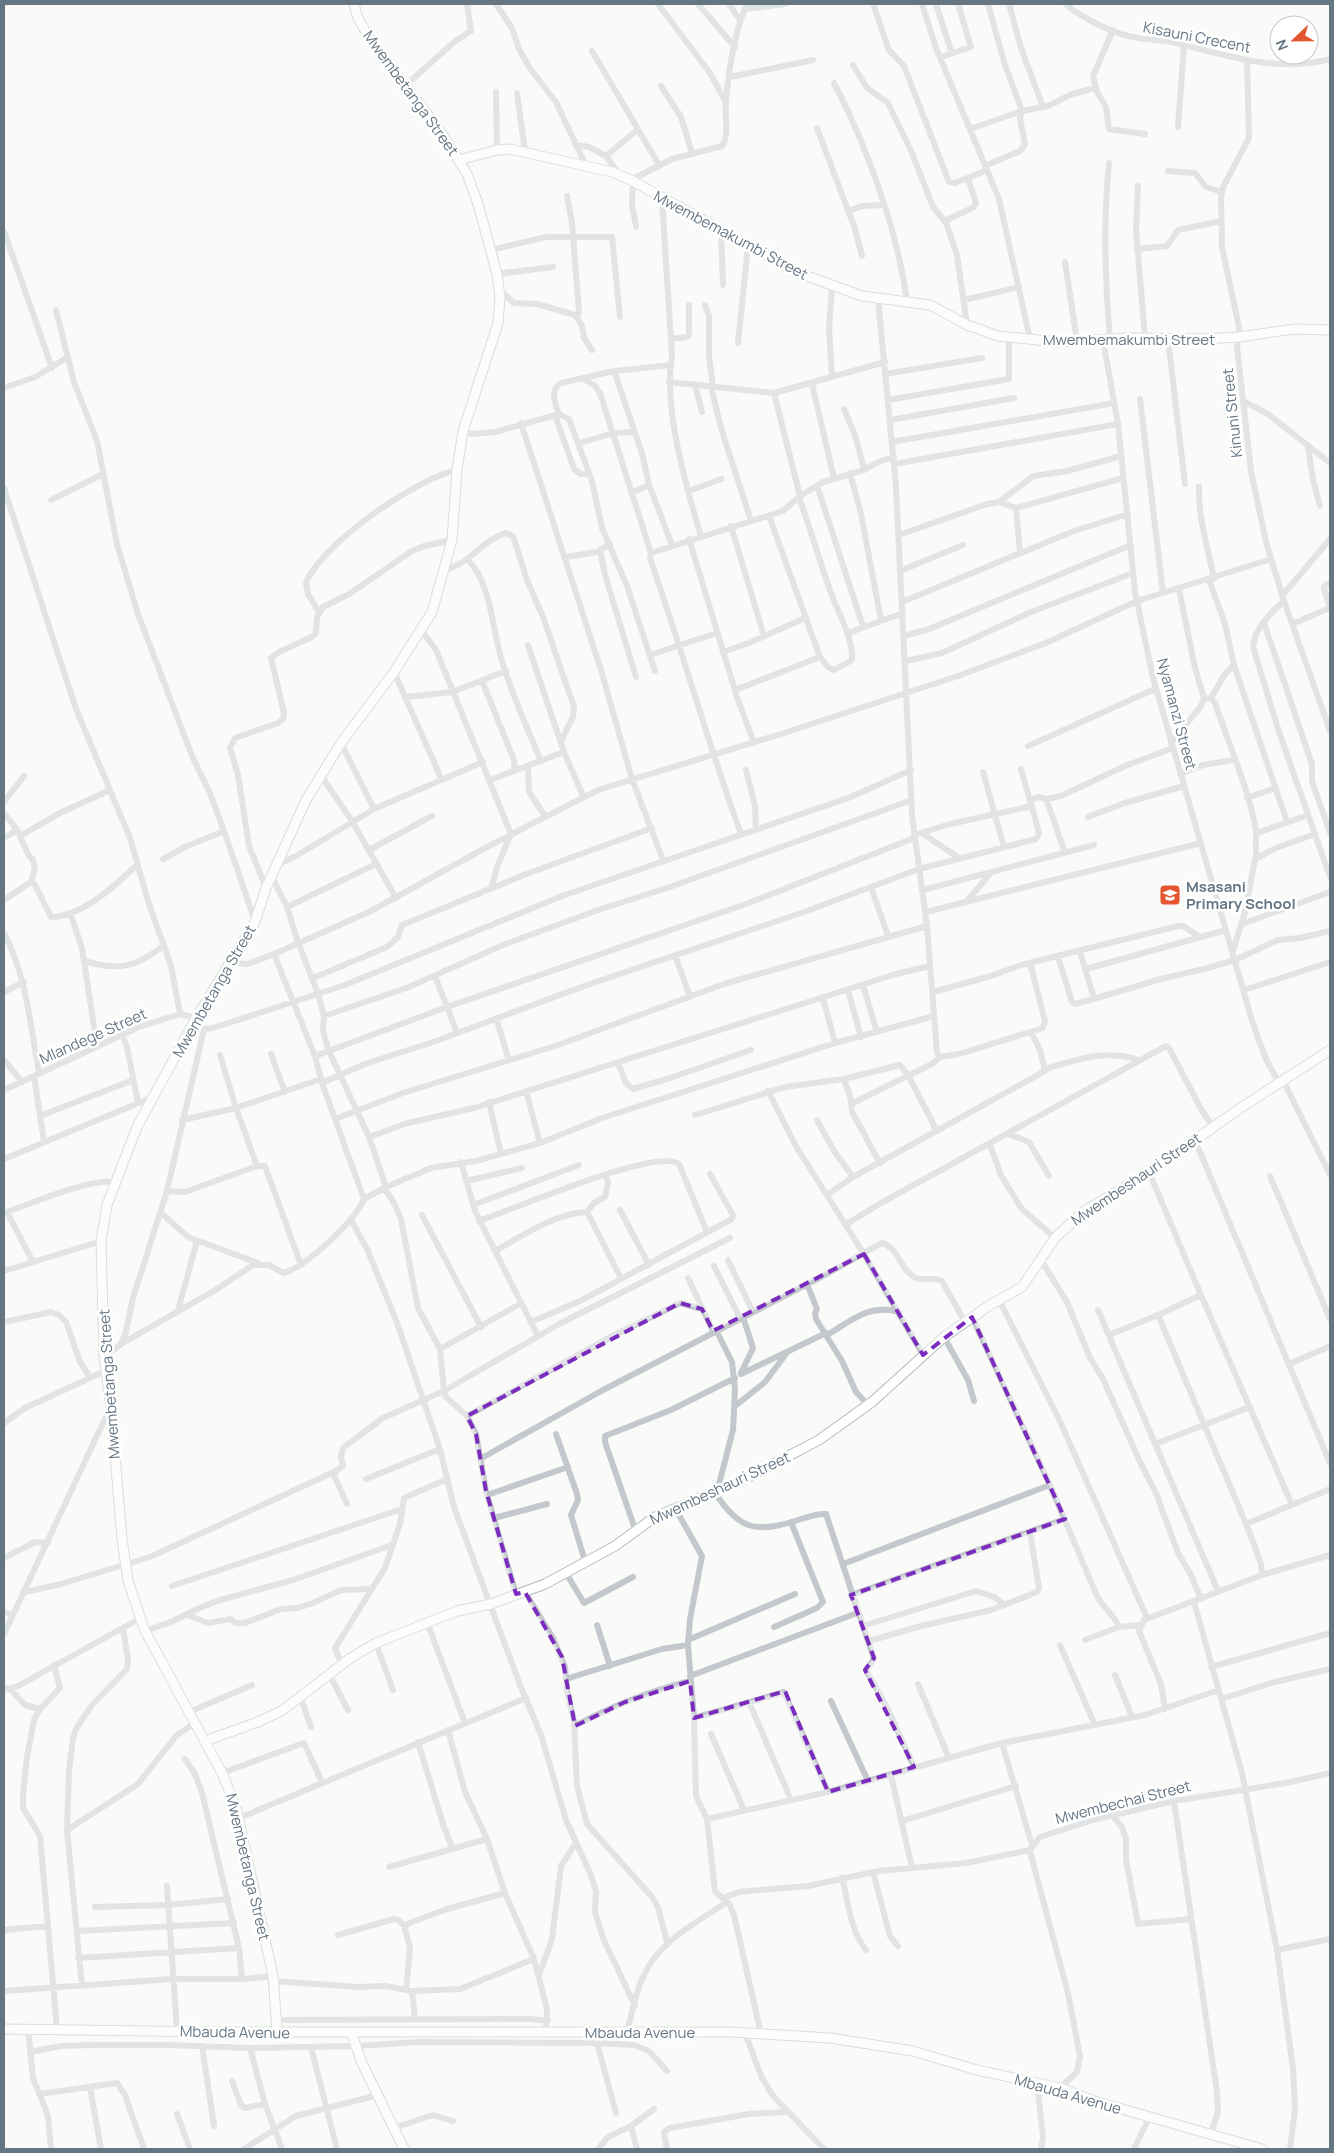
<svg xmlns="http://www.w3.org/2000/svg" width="1334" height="2153" font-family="Manrope,sans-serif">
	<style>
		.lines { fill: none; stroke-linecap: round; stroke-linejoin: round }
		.secondary-casing { stroke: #b3babf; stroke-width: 11 }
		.street { stroke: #c3c8cc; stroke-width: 6 }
		.secondary { stroke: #fff; stroke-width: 9 }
		.marked { fill: none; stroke: #7b2cbf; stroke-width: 4; stroke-dasharray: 10 6; stroke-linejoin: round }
		.labels { text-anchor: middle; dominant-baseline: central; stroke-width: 5; stroke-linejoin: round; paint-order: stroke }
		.street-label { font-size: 15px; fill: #657683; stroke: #fff }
		.poi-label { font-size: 15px; font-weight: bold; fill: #657683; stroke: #fff; text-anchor: start }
	</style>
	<rect width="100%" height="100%" fill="#fafaf8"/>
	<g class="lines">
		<g class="secondary-casing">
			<path id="secondary" d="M459 160 497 150 510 149 612 172 631 180 796 272 862 296 930 305 967 325 998 336 1057 342 1131 338 1205 339 1239 337 1294 329 1330 330
				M205 1741 258 1722 283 1710 349 1659 376 1643 457 1611 491 1604 545 1584 615 1546 655 1517 741 1481 819 1440 872 1402 944 1337 990 1305 1022 1287 1055 1238 1083 1212 1149 1172 1242 1107 1330 1050
				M4 2029 223 2032H731L830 2038 913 2051 977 2070 1060 2088 1094 2101 1262 2149
				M277 2030 273 1976 236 1807 222 1773 144 1629 128 1581 122 1539 111 1407 104 1357 101 1241 107 1205 137 1127 196 1018 255 922 266 888 306 800 341 743 394 672 432 612 452 540 457 470 463 431 498 323 500 297 497 274 478 204 467 174 443 135 370 39 358 18 354 4
				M351 2032 362 2063 404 2149"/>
		</g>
		<path class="street" d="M496 4 512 28 519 49 531 70 556 102 586 166
			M658 4 710 73 725 101
			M698 4 735 47
			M729 4 740 20
			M873 4 889 50 904 66 949 182 955 183 987 170
			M922 4 936 48 999 199 1030 339
			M936 4 952 54
			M1009 4 1021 48 1043 107
			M1066 4C1082 19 1117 35 1138 38 1149 40 1161 40 1172 42 1222 54 1279 74 1330 59
			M745 9 785 4
			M1113 30 1093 76 1097 92 1106 107 1109 129 1145 134
			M592 51 659 165
			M941 57 971 47 958 4
			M1247 60 1249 138 1223 187 1221 197 1222 247 1239 327 1237 347 1251 471 1266 542 1284 601 1330 731
			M853 65 867 88 888 103 912 153 933 207 946 223 957 255 967 325
			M730 77 813 60
			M834 83C867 146 898 232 907 302
			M405 86 454 42 471 31 467 4
			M661 86 681 117 692 153
			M496 92 497 150
			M517 93 525 151
			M1178 127 1184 46
			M817 128 855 229 862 256
			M970 129 1022 111 1048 106 1072 94 1095 88
			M576 145 589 147 606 156 637 130
			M606 156 619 174
			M1109 163C1103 221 1105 281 1110 339
			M985 166 1020 151 1025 144 1020 119 1022 111 1004 62 988 4
			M1168 171 1195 173 1206 187 1222 192
			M631 180 672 159 722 146C730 134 724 114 726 100 729 68 734 32 747 4
			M633 181 632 204 636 227
			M1138 186 1136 229 1145 338
			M567 196 572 223 579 312 577 317
			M662 199 672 356C663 407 686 487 701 536
			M848 211 862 206 883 205
			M945 221 974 207 976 203 968 178
			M721 230 723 285
			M4 231 52 368
			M1137 249 1167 246 1178 230 1222 221
			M491 250 546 237H612L620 317
			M1065 262 1077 341
			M497 274 553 267
			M832 286 829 329 832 375
			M500 297 504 294 514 303 537 304 575 315 582 326 584 338 592 350
			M878 299 896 487 912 815 927 926 937 1053 940 1057
			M964 300 1019 287
			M705 305 709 316V356L713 387
			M56 310 74 382 97 441 117 544 138 614 192 756 210 793 224 831 255 921
			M671 339 687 337 689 334V305
			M1168 339 1185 484
			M1103 340 1118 424 1135 592 1153 678 1253 1024 1266 1059 1279 1083
			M738 343 748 246
			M614 371 642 453 649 485 672 545
			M885 374 982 358
			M582 378 595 386 600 393 651 553
			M669 382 774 393 885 362
			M812 384 834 478
			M695 385 702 412
			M711 387 721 428 751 521
			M4 388 35 377 68 357
			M774 393 800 496
			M1140 399 1163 593
			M888 400 1009 379V338
			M1243 401 1268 414 1330 463
			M844 409 856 438 864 470
			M559 414C555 404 549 390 561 383L614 371 671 365
			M555 415 574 469 581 474H589
			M890 420 1014 398
			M521 423 601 670 632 779 663 860
			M463 431 472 434 495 432 559 414 569 419 592 481 602 528 627 586 655 671
			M892 442 1114 403
			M580 443 613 433 633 432
			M1308 447 1313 480 1320 506
			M894 464 1118 424
			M850 473 861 514 881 620
			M817 486 863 626
			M1199 487C1198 518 1208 548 1214 579
			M4 488 76 709 130 838 149 904 171 966 180 1014
			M689 491 721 479
			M631 493 649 485
			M51 500 103 474
			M999 502 1033 476 1067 471 1121 456
			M1016 508 1020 553
			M769 516 820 657 828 667 834 670 852 660C853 637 839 615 831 593 820 561 810 529 799 497
			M731 526 764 636
			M899 535 987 504 999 502 1016 508 1123 478
			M689 539 737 697 754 743
			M600 550 605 575 636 677
			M566 557 597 552 610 544
			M467 559C491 582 492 627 501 658 511 693 527 727 541 761
			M446 569C470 564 482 540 506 533L513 536 527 580 543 617 574 707 573 717 561 741
			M900 571 963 545
			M1209 580 1225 624 1234 665 1287 822
			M1330 583 1324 586V589L1330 607
			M1282 596 1330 539
			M1284 601C1271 612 1254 630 1253 647L1279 732 1330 877
			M902 602 1074 531 1128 514
			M319 612 308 594 306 583C321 544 417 478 457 470
			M1264 623 1312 764V781L1330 833
			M1292 624 1330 608
			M422 631 436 650 511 834 497 867 491 889
			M848 633 903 613
			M904 636 929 629 1131 545
			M528 645 564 752 583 796
			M723 652 749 643 805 618
			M650 655 717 633
			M906 661 942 653 1031 612 1133 573
			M394 672 441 778
			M482 681 514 760 515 771
			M735 690 820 657
			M406 697 452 692 506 671
			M1204 698H1211L1215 703C1228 742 1250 792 1256 831 1257 840 1254 847 1257 857
			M1211 698 1225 674 1234 665
			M341 743 374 809
			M1171 743 1201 706 1204 698 1195 668 1179 589
			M1028 746 1155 689
			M528 766 529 792 545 816
			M746 770 755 806 756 829
			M983 772 1004 847
			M320 774 352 821 396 898
			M1180 774 1203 765 1234 760
			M490 780 564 752
			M1247 798 1275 788
			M1046 799 1061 796 1125 766 1173 748
			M1030 800 1039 797 1046 799 1065 852
			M4 802 24 776
			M4 813 17 830 29 856 33 860 35 869 31 882
			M1088 817 1125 803 1184 786
			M922 833 959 858
			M1257 833 1308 815
			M741 834C708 743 682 650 650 558L651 553 783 511 800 496 823 482 864 470 878 462 894 457
			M914 835 950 824 1032 806
			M20 836 60 813 110 790
			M4 838 17 830
			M369 850 432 816
			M163 859 185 847 224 831
			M277 865 296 856 374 809 483 762
			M272 877 287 907 298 942 318 994 324 1016 323 1031 329 1051 369 1137 386 1187
			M871 887 888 936
			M266 888 249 846 238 775 230 748 235 738 278 723 283 719 284 713 271 658 279 652 312 637 316 633 317 617 323 607 349 594 412 551 424 546 452 540
			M923 890 1094 845
			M4 900 31 882 35 885 51 917C82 917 117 884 138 864
			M967 901 990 874
			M287 907 376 864
			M926 912 1201 843
			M70 913 82 948 97 1046
			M1242 924 1330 892
			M4 933C27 977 30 1025 39 1073
			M1233 951 1245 912 1255 859 1276 848 1315 834
			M1080 952 1094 998
			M675 955 690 997
			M1058 957 1072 1002 1076 1004 1161 979 1208 968 1235 960 1278 940 1300 938 1330 931
			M84 961C118 971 136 968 164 945
			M232 963 248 964 274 954 371 911 485 848 598 790 781 734 958 676 1048 642 1137 601 1271 559
			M1086 969 1226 930
			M435 976 457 1033
			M313 978 387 947 398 937 402 925 407 923 529 873 652 828
			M863 985 877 1032
			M848 990 861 1037
			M1244 990 1330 962
			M4 992 24 982
			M933 992 991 976 1021 965 1178 926H1183L1200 937
			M823 998 835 1043
			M324 1016 409 987 503 945 598 910 667 888 912 800
			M496 1018 509 1060
			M191 1027 204 1029 213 1028 345 985 562 896 851 797 911 770
			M122 1034 127 1047 138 1103
			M271 1054 285 1092
			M220 1055 236 1108 257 1166
			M315 1056 447 1007 746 904 914 838
			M4 1060 22 1082
			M618 1063 626 1083 633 1089 667 1079 751 1050
			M1046 1069C1078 1059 1106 1049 1139 1060
			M34 1076 44 1142
			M844 1079 850 1096 852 1112 880 1163
			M1283 1080 1330 1175
			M322 1083 365 1064 436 1041 587 985 804 912 919 869 1036 839 1039 834 1038 829 1021 769
			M4 1090 139 1027 180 1014 196 1018
			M526 1091 540 1143
			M768 1091 797 1148 864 1254 923 1355
			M489 1102 501 1154
			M851 1104 932 1064 940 1057 959 1054 1043 1028 1045 1021 1030 963
			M695 1115 785 1087 844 1079 900 1065 908 1075 937 1131
			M40 1116 133 1080
			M335 1119 403 1093 555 1046 727 983 927 926
			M182 1120 236 1108 321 1079
			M817 1120 834 1151 853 1177
			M1008 1134 1029 1142 1049 1176
			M369 1137 408 1123 474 1108 896 974 930 966
			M1195 1140 1330 1463
			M990 1145 1001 1175 1021 1208 1055 1238
			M4 1159 153 1097
			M461 1162 475 1211 538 1336
			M1149 1172 1201 1295
			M1270 1176 1330 1319
			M466 1181 522 1168
			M384 1188 393 1201 401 1219 418 1308 440 1349 444 1391 446 1397 467 1416 476 1434 486 1491 516 1594
			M167 1191 185 1192 257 1166H265L301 1265
			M827 1195 853 1177 1045 1071 1040 1050 1031 1032
			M364 1199 386 1187 431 1168 476 1161 540 1143 602 1118 835 1043 934 1016
			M473 1205 579 1165
			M620 1210 649 1265
			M7 1212 33 1262
			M587 1212 594 1203 605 1197 608 1183 606 1175
			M4 1213C31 1204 89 1178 115 1182
			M161 1213 188 1237 258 1263
			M422 1215 481 1327
			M351 1220 367 1249 396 1320 440 1449 454 1507 520 1685 541 1735 566 1820 590 1873 596 1891 595 1912 603 1938 635 2006
			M479 1221C511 1210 657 1147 679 1164L707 1232
			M845 1225 881 1203 1166 1046 1169 1048 1201 1109 1213 1127
			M495 1251C520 1237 558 1212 587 1212L621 1278
			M728 1260 753 1312
			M1041 1260 1067 1302 1090 1358 1103 1379 1141 1464 1156 1493 1178 1553 1191 1575 1201 1599
			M714 1266 740 1318
			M4 1271 101 1241
			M688 1278 713 1331
			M807 1284 817 1309 815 1313 816 1319 842 1361 856 1392 868 1405
			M999 1300 1059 1419 1147 1618
			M178 1310 197 1241
			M1098 1310 1218 1591
			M972 1317 1050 1485 1097 1596C1103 1608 1114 1614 1119 1627
			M4 1322 51 1312 59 1315 66 1322 80 1362 90 1377
			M531 1322 582 1300 732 1219 733 1215 710 1174
			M716 1330 732 1362 735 1389 733 1430 717 1492
			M827 1335C851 1321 870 1303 899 1312
			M1109 1335 1158 1315
			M944 1337 968 1380 974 1401
			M121 1344 217 1289 253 1265H269L283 1273C306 1267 354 1222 364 1199L322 1083 315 1056 274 954
			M440 1349 520 1304
			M104 1357 121 1344 125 1335 133 1298 167 1191 204 1029
			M1289 1364 1330 1346
			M741 1373 753 1348 743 1317
			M741 1374 826 1333
			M735 1406 765 1382 786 1354
			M467 1416 614 1335 680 1303 702 1309
			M4 1423 25 1408 107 1370
			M556 1434 577 1494 578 1500 571 1515 585 1561
			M1155 1444 1250 1407
			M480 1459 603 1390 821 1277 882 1243C899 1248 899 1268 914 1277 922 1282 933 1276 942 1281L965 1322
			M333 1473 347 1504
			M366 1479 440 1449
			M715 1493C739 1528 753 1534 795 1521 805 1518 816 1513 826 1514L874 1659 867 1668V1672L888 1709 914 1767
			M487 1495 568 1467
			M675 1508 702 1556 690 1619 688 1645 694 1718 696 1796 707 1819 715 1891 730 1905 734 1915 761 2034
			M494 1518 547 1504
			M1246 1524 1330 1489
			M635 1529 605 1442V1436L671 1410 735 1378
			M4 1558 35 1542 48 1543
			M843 1564 1050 1485
			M566 1573 584 1603 633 1577
			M1262 1575 1261 1564 1251 1536 1158 1315 1201 1295 1292 1505
			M172 1586 402 1509
			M25 1592 61 1584 150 1557 336 1471 343 1466 341 1457 343 1448 383 1418 444 1391 559 1324 730 1238
			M525 1592 553 1638 565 1667 567 1691 574 1721 577 1786 587 1824 652 1897 658 1907 667 1942
			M851 1595 1065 1519
			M1194 1602 1242 1773 1277 1950 1293 2069 1295 2109 1290 2149
			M4 1612 13 1615
			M188 1615 208 1623 231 1619 235 1623H245L281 1609 298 1608 313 1603 341 1590 371 1589
			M427 1622 465 1723
			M597 1625 610 1666
			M863 1626 976 1591 994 1597 1005 1605
			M774 1627 817 1608 823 1602 791 1522
			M145 1631 171 1622 197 1609 220 1600 293 1580 392 1545
			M4 1634 110 1408
			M688 1640 795 1594
			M1085 1640 1119 1627 1140 1625
			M869 1641 921 1626 991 1610 1037 1592 1039 1588 1030 1532
			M376 1643 393 1690
			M1060 1645 1095 1725
			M54 1665 60 1688 40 1709 34 1720 27 1757 23 1794V1808L40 1836 57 2029
			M342 1665 335 1648 385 1568 400 1524 404 1498 447 1479
			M1211 1667 1330 1633
			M329 1674 348 1710
			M1115 1675 1132 1717
			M690 1676 857 1613
			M566 1679 662 1649 688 1645
			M918 1684 949 1758
			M4 1688 10 1689 20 1685 139 1619
			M10 1689 25 1705 40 1709
			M300 1696 311 1727
			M1221 1699 1275 1682 1330 1669
			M831 1701 868 1781
			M749 1702 791 1800
			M1165 1709 1161 1684 1139 1631 1144 1620 1262 1575 1330 1555
			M189 1712 252 1685
			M694 1718 784 1692 828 1792
			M575 1726C612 1706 650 1691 690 1681
			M448 1730 465 1792 487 1839 505 1893 534 1959 547 2009 546 2031
			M711 1734 744 1810
			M418 1742 444 1827 453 1849
			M1002 1743 1032 1845
			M185 1759 195 1774 202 1793 239 1948 242 1979
			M222 1773 304 1743 322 1782
			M891 1775 912 1868
			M1174 1801 1217 2092 1218 2112 1211 2133
			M1112 1815 1122 1827 1126 1839V1859L1138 1924 1190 1919
			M239 1818 526 1698
			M707 1819 828 1792 1002 1743 1145 1715 1219 1690
			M902 1821 1016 1786
			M67 1830 138 1784 177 1735 195 1723
			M389 1867 487 1839
			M873 1872 890 1936 898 1946
			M842 1877C848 1901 850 1930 866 1950
			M167 1886 177 2031
			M723 1898 739 1892 808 1886 879 1871 966 1863 1030 1850
			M95 1907 168 1905 228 1899
			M4 1930 48 1926
			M77 1931 234 1923
			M338 1935 394 1919 398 1920 405 1926
			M1277 1950 1330 1939
			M78 1958 239 1948
			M539 1975 552 1939 561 1866 576 1843
			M274 1981 358 1987 386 1986 412 1991 460 1989 534 1959
			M82 1986 67 1830 69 1771 73 1738 77 1727 93 1704 127 1669 128 1659 123 1629
			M406 1990 410 1948 405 1929 407 1924 447 1909 505 1893
			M4 1991 172 1979H245L273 1976
			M412 1991 415 2019
			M276 2020 532 2019 548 2021
			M28 2029 33 2078 48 2116 51 2149
			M627 2031C632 2014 635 1995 642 1979 658 1941 695 1924 727 1902
			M745 2033 762 2078 773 2096 824 2149
			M597 2043 616 2113
			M202 2046 214 2126
			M311 2047 337 2149
			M250 2048 265 2104 282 2149
			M30 2052 61 2046 91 2045H167L250 2048 356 2046 419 2042 597 2043 634 2045 649 2051 667 2071
			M232 2081 241 2105 245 2108 265 2104
			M1037 2083 1043 2137 1041 2149
			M90 2087 101 2149
			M1060 2088 1077 2072 1080 2056 1068 1993 1032 1859 1030 1850 1040 1837 1093 1820 1174 1801 1286 1783 1330 1773
			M39 2094 117 2083 125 2095 144 2149
			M177 2114 190 2149
			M631 2126 637 2149
			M394 2128 433 2115 453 2121
			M244 2149 296 2116 378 2095
			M598 2149 608 2137 631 2126 654 2109
			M667 2149 664 2132 670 2128 749 2114 786 2112
			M1134 2149 1150 2116"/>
		<use href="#secondary" class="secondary"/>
	</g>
	<path d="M0 0H1334V2153H0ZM864 1254 923 1355 972 1317 1065 1519 851 1595 874 1658 865 1670 914 1767 828 1792 785 1691 694 1718 690 1681 625 1702 575 1726 562 1657 525 1592 516 1594 486 1491 476 1434 467 1416 680 1303 702 1309 713 1331Z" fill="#fafaf8" fill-opacity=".55" fill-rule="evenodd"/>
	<path class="marked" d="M864 1254 923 1355 972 1317 1065 1519 851 1595 874 1658 865 1670 914 1767 828 1792 785 1691 694 1718 690 1681 625 1702 575 1726 562 1657 525 1592 516 1594 486 1491 476 1434 467 1416 680 1303 702 1309 713 1331Z"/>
	<defs>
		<g id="school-square" transform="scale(1.125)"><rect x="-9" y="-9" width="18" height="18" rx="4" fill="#e4572e" stroke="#fff"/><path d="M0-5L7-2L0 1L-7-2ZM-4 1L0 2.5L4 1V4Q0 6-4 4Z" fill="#fff"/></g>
	</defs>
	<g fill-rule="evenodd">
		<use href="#school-square" x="1170" y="895"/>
	</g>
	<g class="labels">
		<g class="street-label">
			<text transform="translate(1197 37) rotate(11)">Kisauni Crecent</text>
			<text transform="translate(411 93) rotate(54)">Mwembetanga Street</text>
			<text transform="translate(731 235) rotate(28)">Mwembemakumbi Street</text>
			<text x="1129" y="339">Mwembemakumbi Street</text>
			<text transform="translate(1232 413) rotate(-96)">Kinuni Street</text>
			<text transform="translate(1177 714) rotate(75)">Nyamanzi Street</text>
			<text transform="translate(214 991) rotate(-60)">Mwembetanga Street</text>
			<text transform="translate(93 1036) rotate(-24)">Mlandege Street</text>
			<text transform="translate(1136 1179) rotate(-34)">Mwembeshauri Street</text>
			<text transform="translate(109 1384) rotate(-94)">Mwembetanga Street</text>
			<text transform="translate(720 1488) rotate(-25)">Mwembeshauri Street</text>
			<text transform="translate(1123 1802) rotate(-14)">Mwembechai Street</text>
			<text transform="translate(248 1867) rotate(77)">Mwembetanga Street</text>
			<text transform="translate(235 2032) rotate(1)">Mbauda Avenue</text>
			<text x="640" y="2032">Mbauda Avenue</text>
			<text transform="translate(1068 2094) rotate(16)">Mbauda Avenue</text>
		</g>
		<g class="poi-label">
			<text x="1186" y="886">Msasani<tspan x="1186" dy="17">Primary School</tspan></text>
		</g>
	</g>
	<rect width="1334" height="2153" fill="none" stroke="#657683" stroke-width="10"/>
	<g transform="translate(1294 40) rotate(248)"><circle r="24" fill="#ffffff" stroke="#c1c8cd"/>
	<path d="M0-4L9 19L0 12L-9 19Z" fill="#e4572e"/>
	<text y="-8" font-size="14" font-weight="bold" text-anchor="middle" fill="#657683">N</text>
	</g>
</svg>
